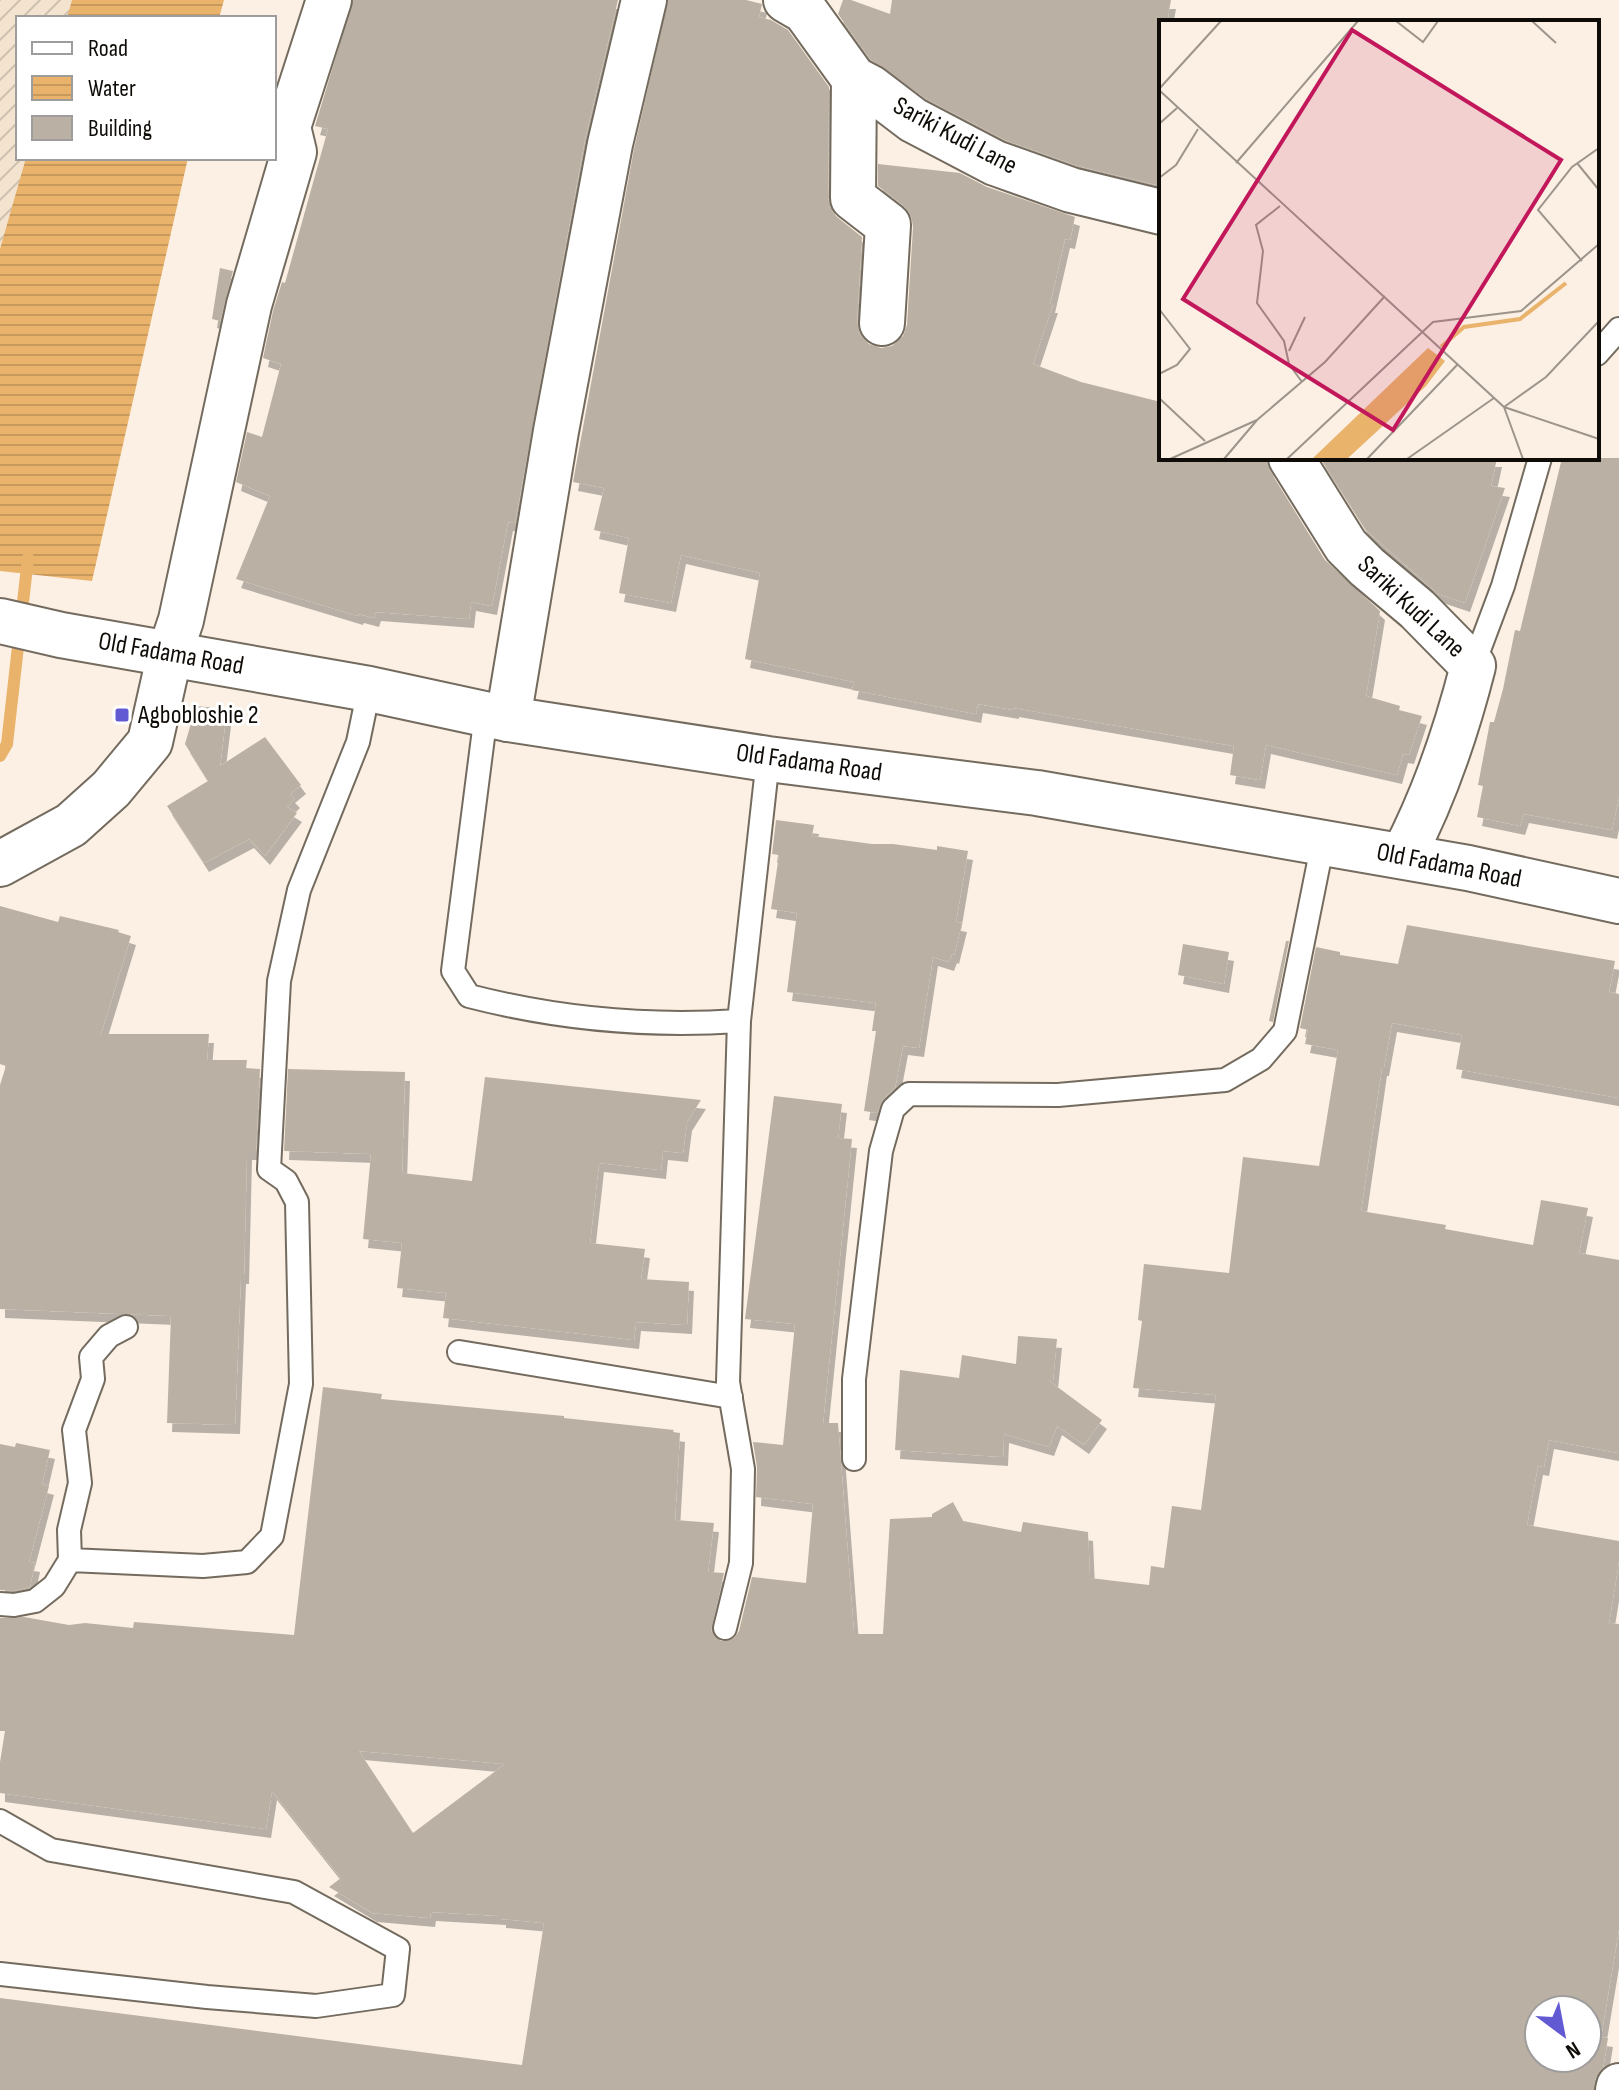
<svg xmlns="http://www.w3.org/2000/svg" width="1619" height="2090" font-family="'Sofia Sans Condensed',sans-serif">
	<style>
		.industrial { fill: url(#industrial-furrows) }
		.water { fill: url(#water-rules) }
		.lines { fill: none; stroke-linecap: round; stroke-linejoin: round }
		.stream { stroke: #eab36c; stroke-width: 12 }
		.building { fill: #bbb0a4; fill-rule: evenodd; filter: url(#shadow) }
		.service-casing { stroke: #746b5f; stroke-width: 26 }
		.minor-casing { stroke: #746b5f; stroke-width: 48 }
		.tertiary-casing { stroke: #746b5f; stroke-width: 48 }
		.service { stroke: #fff; stroke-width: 22 }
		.minor { stroke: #fff; stroke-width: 44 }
		.tertiary { stroke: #fff; stroke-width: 44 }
		.poi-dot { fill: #625ad2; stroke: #fff; stroke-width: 3 }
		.labels { text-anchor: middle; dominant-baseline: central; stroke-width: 6; stroke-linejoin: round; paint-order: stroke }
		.street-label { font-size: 26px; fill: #0f0b07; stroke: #fff }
		.poi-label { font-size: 26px; fill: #0f0b07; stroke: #fff; text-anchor: start }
		.inset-river { fill: none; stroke: #eab36c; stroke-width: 4 }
		.inset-road { fill: none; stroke: #9d948b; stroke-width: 2 }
		.view { fill: #c2185b; fill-opacity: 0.15; stroke: #c2185b; stroke-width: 4 }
		.inset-edge { fill: none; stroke: #0f0b07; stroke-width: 4 }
	</style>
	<defs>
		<pattern id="industrial-furrows" width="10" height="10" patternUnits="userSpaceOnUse" patternTransform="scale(2)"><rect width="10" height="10" fill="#f3e3cf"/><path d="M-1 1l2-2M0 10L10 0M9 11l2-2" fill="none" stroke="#cfc1b0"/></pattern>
		<pattern id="water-rules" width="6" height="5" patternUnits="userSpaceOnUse" patternTransform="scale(2)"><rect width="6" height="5" fill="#eab36c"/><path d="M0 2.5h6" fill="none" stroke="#c8995c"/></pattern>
		<filter id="shadow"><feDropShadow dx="5" dy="9" stdDeviation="0" flood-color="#0004"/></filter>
	</defs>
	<rect width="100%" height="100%" fill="#fbf0e3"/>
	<path class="industrial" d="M0 0H86L82 18H18V158H53L0 413Z"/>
	<path class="water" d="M72 0H224L219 18H67Z
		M26 158H188L92 581 0 571V249Z"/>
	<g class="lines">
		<path class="stream" d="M0 756 7 744 28 558"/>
	</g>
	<path class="building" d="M353 0H618L585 139 515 523 508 522 492 606 471 602 469 619 376 612 374 618 359 614 358 616 236 579 270 496 236 482 247 432 262 437 281 364 263 358 273 311 282 282 285 283 328 129 315 126Z
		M668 0H746L762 4 759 17 771 20 788 30 829 87 828 198 831 210 837 217 862 237 857 321 860 335 869 344 881 348 892 346 903 336 907 325 913 227 911 215 904 206 878 186V164L960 173 987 187 1075 217 1070 240 1065 239 1050 304H1053L1033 364 1081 382 1161 402V458H1266L1270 471 1325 560 1380 611 1366 696 1400 706 1399 710 1422 716 1409 755 1403 754 1397 775 1266 745 1260 780 1230 775 1234 746 1014 708V710L978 704 976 714 852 690 854 682 745 659 760 573 681 555 671 603 619 593 629 538 594 530 604 488 573 482 634 149Z
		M843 0H851L890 14 892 0H1171L1167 22H1161V186L1078 166 1005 140 926 99 871 60 838 14Z
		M220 268 233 271 220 321 212 319Z
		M1320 458H1497L1491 486 1505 488 1465 603 1438 594 1366 530Z
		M1562 458H1619V797L1612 830 1524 814 1520 826 1477 817 1483 786 1478 785 1490 722H1494L1503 689 1515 630 1520 631Z
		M196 706 227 709 220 766 265 737 301 785 290 794 295 799 287 807 297 813 265 856 249 839 204 863 167 806 208 781 185 744Z
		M776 820 814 825 812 836 872 844H893L937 850V846L968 851 956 922 962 923 954 955 952 954 949 962 933 957 919 1048 903 1046 895 1088 883 1099 877 1113 864 1111 876 1031H872L876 1003 787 992 797 913 771 909 779 855 772 854Z
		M0 906 58 922 60 916 119 930 118 932 131 936 101 1034H209L207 1060H247L246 1068 260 1069 256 1151H247L244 1275H241L235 1425 167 1423 171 1316 0 1309V1085L6 1066 0 1064Z
		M1407 925 1615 961 1609 992 1619 994V1098L1456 1069 1462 1035 1392 1023 1384 1067H1382L1361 1211 1446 1225 1445 1229 1533 1245 1541 1200 1588 1208 1579 1253 1619 1260V1453L1549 1440 1544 1467 1538 1466 1527 1525 1619 1541V1561L1609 1623 1619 1624V1929L1601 2037 1608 2038 1603 2068 1595 2080 1594 2090H0V1998L522 2065 544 1923 501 1919V1916L431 1912 430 1918 372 1913 329 1887 341 1878 272 1791 266 1829 0 1793V1762L5 1731H0V1618L24 1617 69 1625 85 1623 133 1628 134 1622 294 1635 323 1387 382 1394 381 1399 564 1416V1418L674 1430 673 1432 680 1433 675 1520 714 1523 708 1572 724 1573 711 1631 721 1641 734 1638 739 1631 752 1577 806 1583 813 1504 756 1497 757 1467 753 1442 783 1445 795 1324 745 1319 774 1096 842 1104 838 1138 852 1139 823 1423H838L854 1634H883L890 1519 932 1517V1514L953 1502 963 1521 1021 1532 1023 1522 1088 1532 1090 1578 1149 1585 1151 1566 1164 1568 1172 1506 1201 1510 1216 1395 1133 1388 1142 1321 1138 1320 1144 1264 1229 1273 1243 1157 1319 1166 1338 1050 1305 1044 1308 1030 1300 1028 1316 947 1340 952V955L1398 964ZM359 1751 505 1764 413 1833ZM1539 2010H1587V2058H1539Z
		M1286 941H1289L1273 1022 1269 1021Z
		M1183 944 1229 952 1224 984 1178 975Z
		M288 1069 405 1072 402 1173 472 1181 485 1077 701 1100 687 1122 683 1153 663 1151 661 1170 599 1163 590 1243 645 1249 641 1279 689 1282 687 1325 636 1322 634 1340 443 1318 446 1293 397 1288 402 1243 363 1239 371 1154 284 1151Z
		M1018 1336 1057 1339 1053 1380H1048L1102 1420 1084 1445 1057 1426 1049 1447 1004 1434 1003 1457 895 1450 900 1370 959 1378 962 1355 1016 1364Z
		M16 1443 50 1450 42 1484 49 1486 29 1562 35 1563 30 1587 13 1591 0 1590V1444L15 1447Z"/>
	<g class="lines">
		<g class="service-casing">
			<path id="service" d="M1597 354 1619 329
				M1473 666 1503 586 1540 458
				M486 714 453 971 469 996C558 1019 648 1027 739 1021
				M459 1352 731 1397
				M854 1459V1379L881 1151 893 1109 909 1094 1058 1095 1225 1080 1261 1059 1285 1031 1323 842
				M70 1560 203 1566 247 1562 272 1536 301 1384 297 1202 286 1181 269 1169 279 981 299 890 358 742 369 689
				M0 1604 14 1605 35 1601 54 1586 70 1560 69 1530 80 1483 74 1430 93 1379 91 1357 109 1336 126 1327
				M725 1628 741 1563 743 1469 728 1382 739 1021 768 759
				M0 1821 51 1850 294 1892 398 1949 393 1995 316 2006 207 1997 0 1974"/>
		</g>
		<g class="minor-casing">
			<path id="minor" d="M786 0 805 11 854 79 871 88 913 120 995 163 1071 190 1161 212
				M854 79 853 198 888 225 882 323
				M1291 458 1346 546 1367 567 1417 609 1473 666C1456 733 1435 795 1403 856
				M508 719 556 431 610 144 644 0
				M0 864 71 825 111 789 150 742 170 653 181 620 249 305 294 152 288 127 329 0
				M1618 2090 1619 2086"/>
		</g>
		<g class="tertiary-casing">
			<path id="tertiary" d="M0 621 61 635 369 689 508 719 768 759 1037 793 1468 868 1619 901"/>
		</g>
		<use href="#service" class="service"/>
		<use href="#minor" class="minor"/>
		<use href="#tertiary" class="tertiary"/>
	</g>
	<rect class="poi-dot" x="114" y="707" width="16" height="16" rx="4"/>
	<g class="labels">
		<g class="street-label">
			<text transform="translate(955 136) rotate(28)">Sariki Kudi Lane</text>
			<text transform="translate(1411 607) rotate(43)">Sariki Kudi Lane</text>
			<text transform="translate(171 654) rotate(10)">Old Fadama Road</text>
			<text transform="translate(809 763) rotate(8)">Old Fadama Road</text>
			<text transform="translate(1449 866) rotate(11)">Old Fadama Road</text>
		</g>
		<g class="poi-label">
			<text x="138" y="715">Agbobloshie 2</text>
		</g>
	</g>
	<g transform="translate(1159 20)">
		<rect width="440" height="440" fill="#fbf0e3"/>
		<path d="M269 328 286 341 267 366 188 439H153Z" fill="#eab36c"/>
		<path class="inset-river" d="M282 327 305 307 361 299 407 263"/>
		<path class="inset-road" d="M237 1 264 22 279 1M373 1 397 23M0 69 62 1M0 70 345 387 440 419M0 104 18 88M77 143 199 1M418 143 440 170M0 158 17 145 39 109M121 186 97 205 104 231 98 283 125 321 130 344 143 362M423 241 379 190 413 147 440 128M0 289 31 329 18 345 0 354M130 331 146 297M0 378 46 421M345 387 387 357 440 301M345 387 364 439M11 439 98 400M65 439 98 400 166 342 226 276M128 439 274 302 362 291 440 224M208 439 299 344M248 439 335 378"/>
		<path class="view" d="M193 10 402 140 234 410 24 279Z"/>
		<rect width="440" height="440" class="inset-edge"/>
	</g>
	<rect x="16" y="16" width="260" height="144" fill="#ffffff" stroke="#9f9d9c" stroke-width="2"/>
	<rect x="32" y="42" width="40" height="12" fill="#ffffff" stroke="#9f9d9c" stroke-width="2"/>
	<text x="88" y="56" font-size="24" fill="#0f0b07">Road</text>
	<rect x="32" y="76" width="40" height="24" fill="url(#water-rules)" stroke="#9f9d9c" stroke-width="2"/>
	<text x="88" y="96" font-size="24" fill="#0f0b07">Water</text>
	<rect x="32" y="116" width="40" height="24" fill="#bbb0a4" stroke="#9f9d9c" stroke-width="2"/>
	<text x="88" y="136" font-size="24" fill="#0f0b07">Building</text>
	<g transform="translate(1563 2034) rotate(148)"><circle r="38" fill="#ffffff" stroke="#9f9d9c" stroke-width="2"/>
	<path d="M0-6L14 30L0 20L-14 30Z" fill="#625ad2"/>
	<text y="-12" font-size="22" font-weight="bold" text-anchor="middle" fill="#0f0b07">N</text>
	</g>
</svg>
